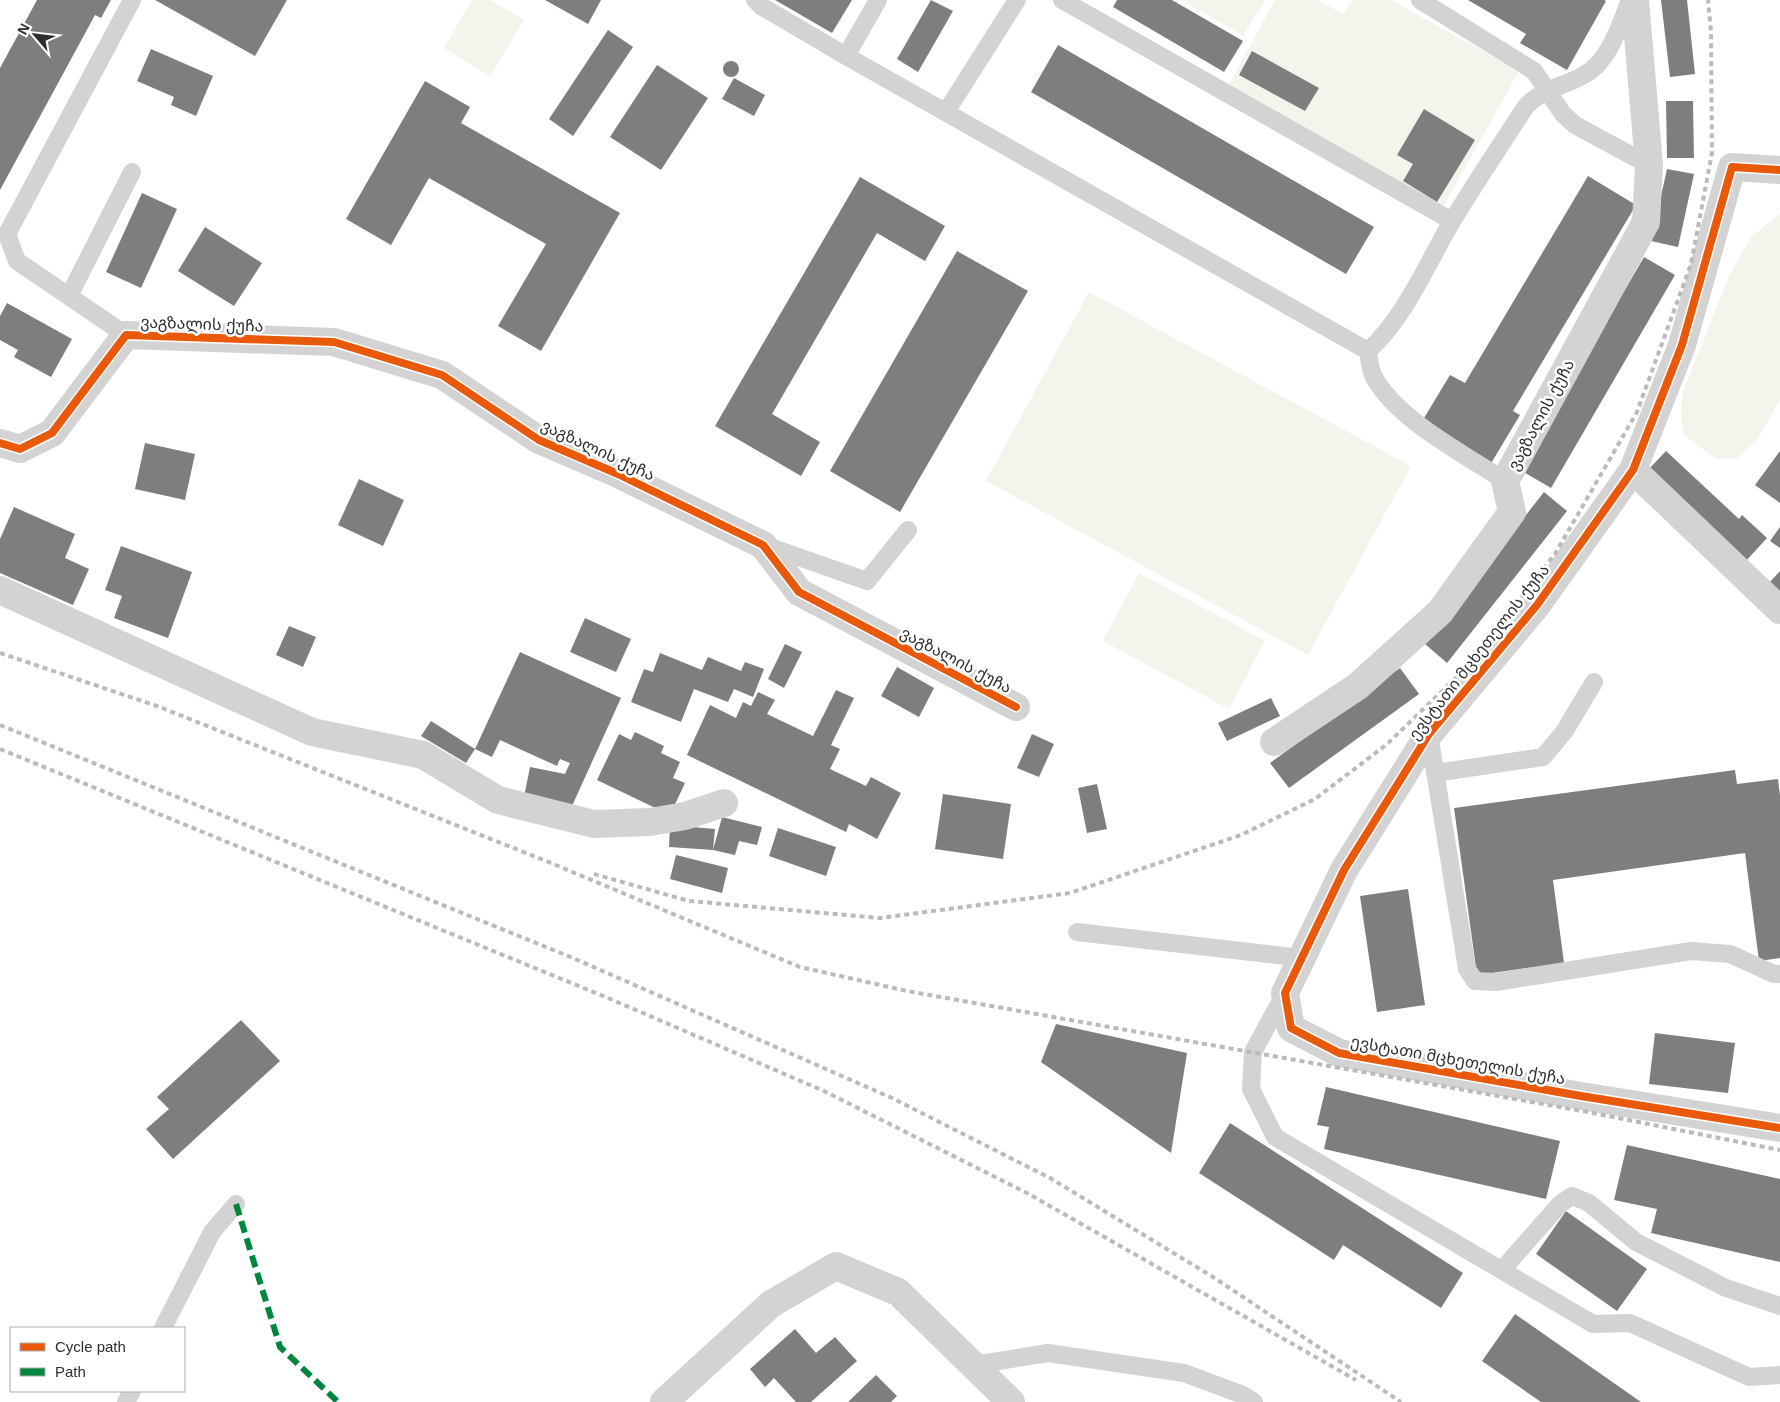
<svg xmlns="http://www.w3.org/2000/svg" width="1780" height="1402" font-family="Arial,'Noto Sans Georgian',sans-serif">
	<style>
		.green { fill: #f2f5eb }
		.building { fill: #7e7e7e }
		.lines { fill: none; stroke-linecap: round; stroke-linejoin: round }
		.lane { stroke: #d3d3d3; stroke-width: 18 }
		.street { stroke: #d3d3d3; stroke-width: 28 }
		.rail { stroke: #bababa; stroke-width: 4; stroke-dasharray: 5 4; stroke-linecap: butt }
		.quiet { stroke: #00873e; stroke-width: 6; stroke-dasharray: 12 6; stroke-linecap: butt }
		.cycleway-casing { stroke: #fff; stroke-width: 11 }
		.cycleway { stroke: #e8590c; stroke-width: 8 }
		.labels { text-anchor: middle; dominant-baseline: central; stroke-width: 5; stroke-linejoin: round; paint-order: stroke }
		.street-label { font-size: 16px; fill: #2e2e2e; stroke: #fff }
	</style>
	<rect width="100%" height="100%" fill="#fff"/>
	<path class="green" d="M472 0H491L524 20 490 76 444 48Z
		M1182 0H1265L1243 36Z
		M1275 0H1318L1343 14 1352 0H1391L1519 71 1443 207 1227 88Z
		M1780 213V400L1756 441 1737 459H1716L1683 434 1681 412 1683 391 1731 272 1751 237Z
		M1089 292 1411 466 1308 655 986 481Z
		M1139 573 1265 641 1229 709 1103 641Z"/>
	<path class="building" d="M37 0H111L101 18 95 15 0 190V68Z
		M155 0H287L255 56Z
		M545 0H601L588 24Z
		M775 0H852L832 33Z
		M931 0 953 11 918 72 897 59Z
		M1117 0H1172L1243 41 1224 72 1113 7Z
		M1468 0H1604L1606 1 1567 70 1520 43 1526 34Z
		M1661 0H1687L1695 74 1670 77Z
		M608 30 633 47 573 136 549 119Z
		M1058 45 1374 227 1346 274 1031 92Z
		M151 49 213 76 196 116 171 105 174 97 137 81Z
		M1252 51 1319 88 1305 111 1239 75Z
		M723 69a8 8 0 1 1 16 0a8 8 0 1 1-16 0Z
		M657 65 708 98 661 170 610 137Z
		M734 78 765 95 754 116 722 99Z
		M425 81 470 107 461 123 620 213 541 351 498 326 546 244 429 178 391 245 346 219Z
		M1666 101H1693L1694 158H1667Z
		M1424 109 1475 140 1437 202 1403 181 1413 164 1397 155Z
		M1667 169 1694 174 1678 247 1651 241Z
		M1588 176 1636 205 1513 411 1520 415 1490 465 1421 423 1450 375 1465 383Z
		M860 177 945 226 925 261 877 233 772 414 820 442 801 476 715 426Z
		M142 193 177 209 141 288 106 272Z
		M205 227 262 263 234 306 178 271Z
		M957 251 1028 291 900 512 830 471Z
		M1644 257 1675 275 1551 488 1520 470Z
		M7 303 72 339 51 377 14 357 18 350 0 340V316Z
		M145 443 195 454 185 500 135 489Z
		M1666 451 1739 519 1742 515 1767 538 1745 562 1647 471Z
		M1780 451V503L1755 485Z
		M359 479 404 500 383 546 338 525Z
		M1544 492 1567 511 1447 663 1425 644Z
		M14 507 75 534 65 558 89 569 73 605 0 573V539Z
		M1780 527V548L1770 541Z
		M121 546 192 572 168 638 114 618 122 596 105 590Z
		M1780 571V592L1769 583Z
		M585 618 631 639 616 672 570 652Z
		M289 626 316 637 303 667 276 655Z
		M785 644 802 652 784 688 768 679Z
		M520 652 621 698 572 806 524 797 530 767 565 774 570 763 560 759 557 766 500 740 492 757 475 749Z
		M660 653 702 670 708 657 741 671 745 662 764 669 753 697 734 689 728 702 694 689 681 722 631 702 644 669 653 672Z
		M897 667 934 688 919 717 881 696Z
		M1400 668 1419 694 1289 788 1270 763Z
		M836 690 854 698 831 745 840 749 830 769 866 786 871 777 901 793 877 839 849 824 846 832 687 755 710 705 736 718 743 702 751 706 758 692 775 700 767 714 813 736Z
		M1271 698 1280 716 1227 741 1218 723Z
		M431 721 475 749 466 763 421 736Z
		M635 732 664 746 661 753 680 762 673 778 685 783 670 815 597 780 619 734 631 740Z
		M1032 734 1054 744 1039 777 1017 768Z
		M1735 770 1737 784 1778 779 1780 796V958L1759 961 1745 853 1553 880 1564 963 1477 975 1454 808Z
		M1097 784 1107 829 1087 833 1078 788Z
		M943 794 1011 804 1003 859 935 849Z
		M722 817 762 827 757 845 739 841 735 855 713 850Z
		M670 825 715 829 713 850 669 847Z
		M778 828 836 847 826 876 769 856Z
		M676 855 728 868 722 893 670 879Z
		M1408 889 1425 1005 1377 1012 1360 896Z
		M241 1020 280 1061 173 1159 146 1129 169 1109 157 1097Z
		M1056 1024 1187 1053 1171 1153 1041 1062Z
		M1655 1033 1735 1043 1728 1093 1649 1084Z
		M1326 1087 1560 1141 1546 1199 1324 1149 1329 1127 1317 1125Z
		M1230 1123 1463 1273 1441 1308 1343 1245 1334 1260 1199 1173Z
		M1627 1145 1780 1179V1262L1651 1233 1657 1209 1614 1200Z
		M1566 1211 1647 1269 1617 1311 1536 1254Z
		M1515 1314 1641 1402H1541L1482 1361Z
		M795 1329 816 1353 835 1337 857 1361 811 1402H796L774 1378 765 1387 750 1369Z
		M876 1375 897 1396 891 1402H848Z"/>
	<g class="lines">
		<path class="lane" d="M755 0 761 6 846 56 1368 351C1405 317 1426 266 1451 223 1475 183 1501 145 1526 106 1544 88 1563 87 1584 75 1609 62 1620 25 1630 0
			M1062 0 1452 221
			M1420 0 1534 71 1563 114 1575 125 1649 165
			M846 56 878 0
			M946 112 1017 0
			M69 296 132 172
			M126 335 17 261 7 234 132 0
			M1368 351C1369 359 1370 370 1374 377 1396 419 1466 455 1505 481
			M764 545 867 581 908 530
			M1429 734 1467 969 1475 981 1496 982 1691 951 1730 954 1774 974H1780
			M1435 773 1543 757 1564 732 1594 682
			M1077 932 1302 958
			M1285 993 1253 1052 1251 1089 1275 1137 1593 1324 1630 1323 1749 1377 1780 1375
			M1502 1270 1560 1204 1572 1196 1589 1203 1636 1242 1726 1288 1780 1306
			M163 1328 212 1232 236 1204
			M974 1365 1048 1353 1184 1373 1243 1395 1254 1402
			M126 1402 132 1391"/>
		<path class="street" d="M1780 170 1732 167 1682 345 1633 470 1537 605 1429 734 1344 870 1285 993 1291 1028 1339 1053 1581 1096 1780 1128
			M0 443 20 449 52 433 126 335 334 342 442 375 539 440 618 474 763 545 799 592 1016 707
			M1633 470 1780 610
			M0 590 312 732 423 755 498 800 594 824 650 822 685 816 724 803
			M1274 742 1358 686 1440 612 1512 512 1505 481 1646 222 1649 165 1635 0
			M664 1402 771 1304 836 1266 898 1292 1011 1402"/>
		<path class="rail" d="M0 653 157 706 546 861 800 967 907 991 1588 1112 1780 1150
			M0 725 573 958 892 1098 1050 1178 1213 1277 1401 1402
			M0 749 608 998 824 1091 1027 1193 1356 1380
			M594 874 689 901 880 918 1070 893 1241 835 1315 799 1386 745 1464 670 1555 554 1637 412 1691 264 1712 153 1711 32 1708 0"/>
		<path class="quiet" d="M236 1204 280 1347 338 1402"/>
		<g class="cycleway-casing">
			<path id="cycleway" d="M1780 170 1732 167 1682 345 1633 470 1537 605 1429 734 1344 870 1285 993 1291 1028 1339 1053 1581 1096 1780 1128
				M0 443 20 449 52 433 126 335 334 342 442 375 539 440 618 474 763 545 799 592 1016 707"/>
		</g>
		<use href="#cycleway" class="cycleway"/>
	</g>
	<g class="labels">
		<g class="street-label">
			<text transform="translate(202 324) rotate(2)">ვაგზალის ქუჩა</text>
			<text transform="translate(1541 415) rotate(-62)">ვაგზალის ქუჩა</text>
			<text transform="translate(598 450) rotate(25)">ვაგზალის ქუჩა</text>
			<text transform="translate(1479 652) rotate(-52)">ევსტათი მცხეთელის ქუჩა</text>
			<text transform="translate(956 660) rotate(28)">ვაგზალის ქუჩა</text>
			<text transform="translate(1458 1060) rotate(10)">ევსტათი მცხეთელის ქუჩა</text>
		</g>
	</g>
	<rect x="10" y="1327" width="175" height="65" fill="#ffffff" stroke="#ababab"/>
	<rect x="20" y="1343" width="25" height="8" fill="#e8590c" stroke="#ababab"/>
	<text x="55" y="1352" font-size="15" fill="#2e2e2e">Cycle path</text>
	<rect x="20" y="1368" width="25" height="8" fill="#00873e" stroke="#ababab"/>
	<text x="55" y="1377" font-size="15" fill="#2e2e2e">Path</text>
	<g transform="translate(35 35) rotate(298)" stroke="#ffffff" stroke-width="4" paint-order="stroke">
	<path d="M0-4L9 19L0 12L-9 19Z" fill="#2e2e2e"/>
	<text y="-8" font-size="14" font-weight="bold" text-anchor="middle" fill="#2e2e2e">N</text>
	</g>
</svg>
